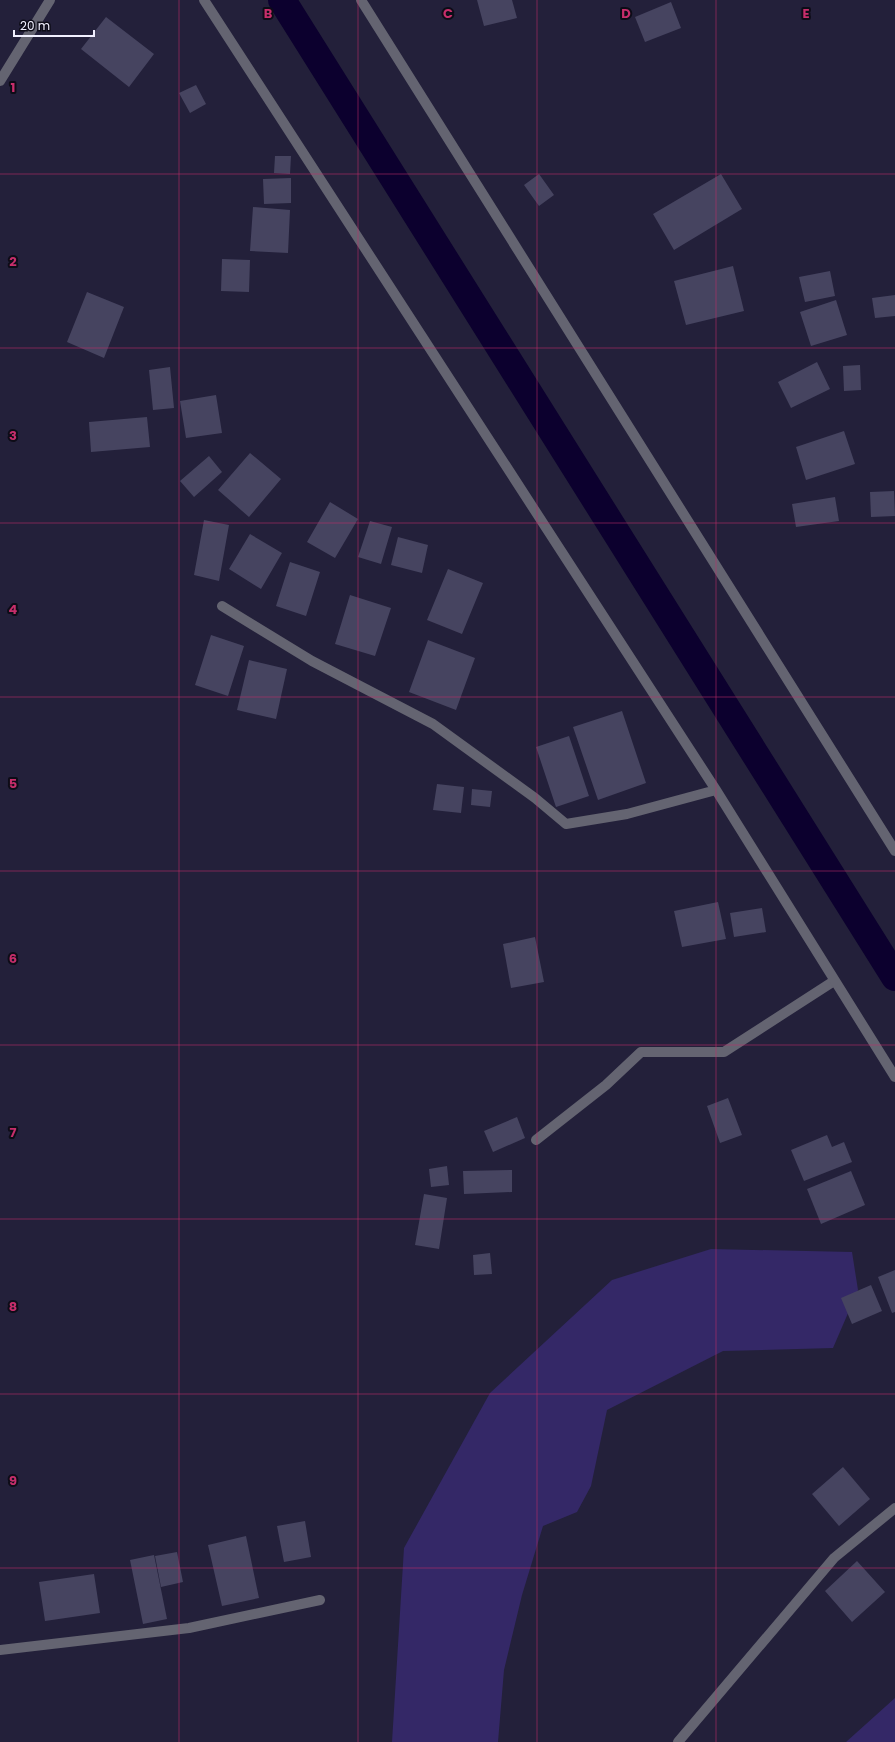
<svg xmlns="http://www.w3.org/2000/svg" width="895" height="1742" font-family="Poppins,sans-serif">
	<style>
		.green { fill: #342867 }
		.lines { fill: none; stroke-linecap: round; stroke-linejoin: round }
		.canal { stroke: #0c002e; stroke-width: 28 }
		.building { fill: #464460 }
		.service { stroke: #646471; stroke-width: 10 }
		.minor { stroke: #646471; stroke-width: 10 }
		.grid { fill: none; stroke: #c72e6b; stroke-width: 1; stroke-opacity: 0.55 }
		.grid-label { font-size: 13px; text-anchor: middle; font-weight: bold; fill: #c72e6b; stroke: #0d0c17; stroke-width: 4; stroke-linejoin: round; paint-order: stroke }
	</style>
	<rect width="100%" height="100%" fill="#23203a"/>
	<path class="green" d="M711 1249 852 1252 858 1290 833 1348 723 1351 607 1410 591 1486 577 1512 543 1526 522 1595 504 1670 498 1742H392L404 1548 490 1393 612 1280Z
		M895 1698V1742H846Z"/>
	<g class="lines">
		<path class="canal" d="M282 0 895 977"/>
	</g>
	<path class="building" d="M477 0H512L517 18 484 26Z
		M671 2 681 28 645 42 635 17Z
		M106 17 154 54 129 87 81 49Z
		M196 85 206 104 190 113 179 93Z
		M275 156H291L290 174 274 173Z
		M539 174 554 195 539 206 524 185Z
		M721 174 742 209 674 250 653 214Z
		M291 178V203L264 204 263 179Z
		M253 207 290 210 288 253 250 251Z
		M222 259 250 260 249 292 221 291Z
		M733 266 744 311 686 325 674 281Z
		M830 271 835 296 805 302 799 277Z
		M87 292 124 307 104 358 67 342Z
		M895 295V316L875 318 872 298Z
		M836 300 847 335 811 346 800 312Z
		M817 362 830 389 791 408 778 382Z
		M860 365 861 390 844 391 843 366Z
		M170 367 174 408 153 410 149 370Z
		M216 395 222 433 186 438 180 401Z
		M147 417 150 447 91 452 89 422Z
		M844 431 855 464 806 480 796 447Z
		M250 453 281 479 249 517 218 490Z
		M209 456 222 472 194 497 180 481Z
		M894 491 895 516 871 517 870 492Z
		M835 497 839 521 796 527 792 504Z
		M330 502 358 519 335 558 307 542Z
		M204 520 229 525 219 581 194 575Z
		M370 521 392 527 381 564 358 557Z
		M250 534 282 553 261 589 229 569Z
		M398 537 428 545 422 573 391 565Z
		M290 562 320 572 306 616 276 606Z
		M448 569 483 583 462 634 427 620Z
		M350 595 391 608 375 656 335 644Z
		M211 635 244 646 228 696 195 685Z
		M428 640 475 658 456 710 409 692Z
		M249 660 287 669 276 719 237 710Z
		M622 711 646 783 598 800 573 727Z
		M569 736 589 796 556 807 536 747Z
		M437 784 464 787 461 813 433 810Z
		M472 789 492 791 490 807 471 805Z
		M718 902 726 939 682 947 674 911Z
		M762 908 766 932 734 937 730 913Z
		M535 937 544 982 511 988 503 944Z
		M728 1098 742 1135 720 1143 707 1106Z
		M517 1117 525 1138 493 1152 484 1131Z
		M827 1135 832 1147 844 1142 852 1162 804 1181 791 1150Z
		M447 1166 449 1185 431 1187 429 1169Z
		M512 1170V1192L464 1194 463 1171Z
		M851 1171 865 1205 821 1224 807 1189Z
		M424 1194 447 1198 439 1249 415 1245Z
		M490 1253 492 1274 474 1275 473 1255Z
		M895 1270V1312L892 1313 878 1277Z
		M871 1285 882 1311 852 1324 841 1298Z
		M843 1467 870 1499 839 1526 812 1494Z
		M305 1521 311 1557 284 1562 277 1526Z
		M246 1536 259 1598 222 1606 208 1545Z
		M177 1552 183 1582 161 1587 155 1556Z
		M154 1555 167 1619 143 1624 130 1560Z
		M857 1561 885 1592 852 1622 825 1591Z
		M94 1574 100 1613 45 1621 39 1582Z"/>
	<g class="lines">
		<path class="service" d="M536 1140 606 1085 641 1052H724L834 981"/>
		<path class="minor" d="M204 0 716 790 895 1077
			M361 0 895 851
			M0 81 50 0
			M222 606 312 661 433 724 535 798 566 824 627 814 716 790
			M0 1650 189 1628 320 1600
			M678 1742 834 1558 895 1508"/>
	</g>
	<path class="grid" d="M179 0V1742M358 0V1742M537 0V1742M716 0V1742M0 174H895M0 348H895M0 523H895M0 697H895M0 871H895M0 1045H895M0 1219H895M0 1394H895M0 1568H895"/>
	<g class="grid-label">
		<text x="268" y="18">B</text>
		<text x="448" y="18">C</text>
		<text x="626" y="18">D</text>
		<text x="806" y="18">E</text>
		<text x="13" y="92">1</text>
		<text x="13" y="266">2</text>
		<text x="13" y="440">3</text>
		<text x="13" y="614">4</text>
		<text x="13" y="788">5</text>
		<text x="13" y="963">6</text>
		<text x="13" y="1137">7</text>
		<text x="13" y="1311">8</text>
		<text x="13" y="1485">9</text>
	</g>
	<path d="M14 30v6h80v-6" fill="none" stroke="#f1f0ff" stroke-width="2"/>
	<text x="20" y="30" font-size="12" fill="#f1f0ff" stroke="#0d0c17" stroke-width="3" paint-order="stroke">20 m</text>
</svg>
